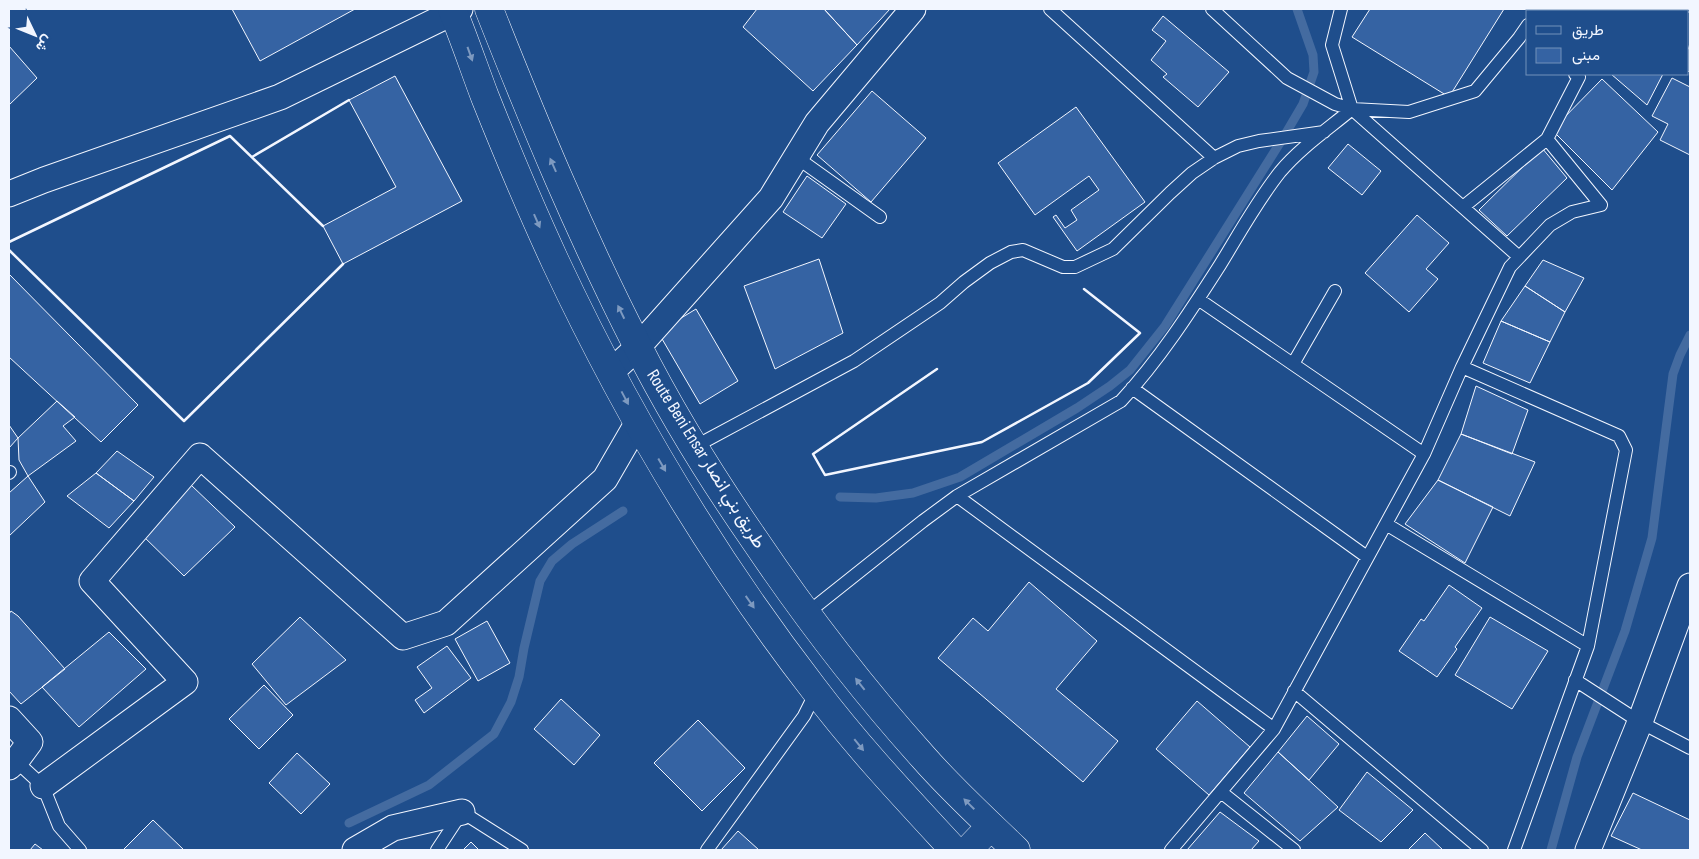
<svg xmlns="http://www.w3.org/2000/svg" width="1699" height="859" font-family="'Sofia Sans Condensed',Vazirmatn,sans-serif">
	<style>
		.green { fill: #305b95; stroke: #a8bbd7 }
		.lines { fill: none; stroke-linecap: round; stroke-linejoin: round }
		.stream { stroke: #446ba0; stroke-width: 9 }
		.building { fill: #3563a3; stroke: #f2f6ff }
		.service-casing { stroke: #f2f6ff; stroke-width: 14 }
		.minor-casing { stroke: #f2f6ff; stroke-width: 27 }
		.trunk-casing { stroke: #f2f6ff; stroke-width: 29 }
		.service { stroke: #1f4e8c; stroke-width: 12 }
		.minor { stroke: #1f4e8c; stroke-width: 25 }
		.trunk { stroke: #1f4e8c; stroke-width: 28 }
		.wall { stroke: #f2f6ff; stroke-width: 2.5 }
		.oneway { fill: #7e9ac0 }
		.labels { text-anchor: middle; dominant-baseline: central; stroke-width: 4; stroke-linejoin: round; paint-order: stroke }
		.street-label { font-size: 18px; fill: #f2f6ff; stroke: #1f4e8c }
	</style>
	<rect width="100%" height="100%" fill="#1f4e8c"/>
	<path class="green" d="M1568 9H1690L1688 13V11H1566Z"/>
	<g class="lines">
		<path class="stream" d="M840 497 876 498 913 493 960 477 1077 408 1110 386 1130 370 1165 326 1283 138 1303 104 1314 72 1313 55 1297 9
			M349 823 429 785 494 734 511 702 519 677 524 648 540 581 552 561 572 544 623 511
			M1551 850 1577 757 1625 631 1652 538 1673 374 1680 355 1690 335"/>
	</g>
	<path class="building" d="M232 9H355L260 61Z
		M757 9H824L857 45 813 91 743 27Z
		M824 9H890L857 45Z
		M1370 9H1504L1449 97 1352 37Z
		M1163 16 1229 72 1198 107 1163 77 1167 74 1151 60 1166 41 1152 30Z
		M1690 43V73L1688 71V50Z
		M9 46 37 78 9 105Z
		M1611 74H1663L1647 105Z
		M395 76 462 201 343 264 323 226 396 187 349 100Z
		M1672 78 1690 87V155L1660 140 1668 124 1652 116Z
		M1602 79 1658 132 1612 190 1552 130Z
		M872 91 926 138 871 202 817 155Z
		M1076 107 1145 202 1077 251 1053 217 1056 215 1065 228 1077 220 1071 210 1099 190 1089 176 1035 215 998 163Z
		M1348 144 1381 171 1362 195 1328 168Z
		M1542 148 1567 178 1507 236 1479 210Z
		M807 176 846 204 822 238 783 212Z
		M1417 215 1449 243 1426 269 1438 279 1409 312 1365 273Z
		M819 259 843 333 775 369 744 286Z
		M1543 260 1584 278 1565 312 1525 286Z
		M9 274 138 405 101 442 9 357Z
		M1525 286 1565 312 1550 342 1501 321Z
		M696 309 738 381 700 404 658 332Z
		M1501 321 1550 342 1530 383 1483 363Z
		M1476 386 1528 410 1512 454 1461 434Z
		M57 401 75 417 63 426 76 441 28 476 19 460 18 438Z
		M9 425 18 438 9 448Z
		M1461 434 1535 462 1510 516 1438 480Z
		M117 451 154 477 134 501 96 473Z
		M96 473 134 501 109 528 67 496Z
		M28 476 45 502 9 536V493Z
		M1438 480 1493 507 1465 563 1405 524Z
		M191 485 235 527 184 576 140 533Z
		M1029 582 1097 641 1056 689 1118 741 1083 782 938 658 973 618 988 631Z
		M1449 585 1482 608 1455 647 1457 649 1437 677 1399 651 1421 619 1424 621Z
		M11 611 18 616 65 669 21 704 9 691V614Z
		M300 617 346 660 286 705 252 664Z
		M1490 617 1548 651 1512 709 1455 675Z
		M487 621 510 663 478 681 455 639Z
		M109 632 146 669 79 727 42 687Z
		M447 646 471 678 424 713 415 700 432 688 417 667Z
		M264 685 293 715 259 749 229 719Z
		M561 699 600 735 574 765 534 729Z
		M1197 701 1250 747 1209 795 1156 749Z
		M1307 716 1339 744 1309 780 1278 752Z
		M698 720 745 768 702 811 654 763Z
		M1278 752 1338 807 1300 841 1244 793Z
		M297 753 330 784 301 814 269 783Z
		M1367 772 1413 810 1381 842 1339 810Z
		M1633 793 1690 820V850H1642L1611 836Z
		M1220 812 1259 841 1251 850H1187Z
		M153 820 184 850H123Z
		M738 831 759 850H721Z
		M1425 833 1443 850H1408Z
		M471 842 479 850H463Z
		M35 844 43 850H30Z"/>
	<g class="lines">
		<g class="service-casing">
			<path id="service" d="M1050 9 1214 158
				M1212 9 1287 78 1335 104 1352 109 1409 112 1475 91 1519 38 1528 25
				M1341 9 1332 45 1352 109 1518 256
				M1537 11 1538 9
				M796 157 880 217
				M1463 207 1547 139 1579 77 1575 74
				M1198 299 1424 454
				M1293 364 1335 291
				M1462 367 1619 436 1626 450 1588 646 1514 850
				M1132 388 1367 557
				M694 447 854 361 940 303 964 282 990 263 1011 252 1023 250 1063 267H1075L1113 249 1170 193 1192 173 1214 158 1238 146 1259 141 1324 132
				M9 473 10 472
				M957 496 1274 729
				M1386 524 1588 646
				M806 614 923 521 957 496 1121 401C1159 360 1190 312 1220 265 1239 234 1257 201 1280 172 1300 148 1328 129 1352 109
				M1575 680 1640 722 1690 748
				M1294 691 1482 850
				M16 761 43 786 59 826 80 850
				M1221 792 1294 850
				M437 850 462 812 522 850
				M707 850 804 716 816 692
				M1171 850 1274 729 1424 454 1462 367 1510 267 1550 225 1572 212 1601 205 1547 139"/>
		</g>
		<g class="minor-casing">
			<path id="minor" d="M9 194 44 180 280 97 460 9
				M611 372 638 347 771 198 817 123 913 9
				M9 719 30 742 16 761 9 767
				M43 786 185 682 92 581 200 456 403 637 446 623 605 479 638 422
				M355 850 393 828 462 812
				M1588 850 1640 722 1690 586"/>
		</g>
		<g class="trunk-casing">
			<path id="trunk" d="M452 9C464 38 474 68 485 97 507 152 530 207 555 261 626 413 712 557 814 689 857 746 906 798 954 850
				M489 9C534 123 581 236 637 345 671 412 711 477 754 539 806 616 862 689 924 758 952 790 985 820 1016 850
				M968 850 991 826"/>
		</g>
		<use href="#service" class="service"/>
		<use href="#minor" class="minor"/>
		<use href="#trunk" class="trunk"/>
		<path class="wall" d="M252 157 349 100
			M9 242 230 136 323 226
			M9 250 184 421 343 264
			M937 369 813 454 825 475 982 442 1088 383 1140 333 1084 289"/>
	</g>
	<defs><path id="oneway-solid" d="M-6-.8H1V-3.2L6.5 0L1 3.2V.8H-6Z" transform="scale(1.25)"/></defs>
	<g class="oneway">
		<use href="#oneway-solid" transform="translate(470 54) rotate(70)"/>
		<use href="#oneway-solid" transform="translate(553 165) rotate(-114)"/>
		<use href="#oneway-solid" transform="translate(537 221) rotate(66)"/>
		<use href="#oneway-solid" transform="translate(621 312) rotate(-116)"/>
		<use href="#oneway-solid" transform="translate(625 398) rotate(62)"/>
		<use href="#oneway-solid" transform="translate(662 465) rotate(60)"/>
		<use href="#oneway-solid" transform="translate(750 602) rotate(55)"/>
		<use href="#oneway-solid" transform="translate(860 684) rotate(-128)"/>
		<use href="#oneway-solid" transform="translate(859 745) rotate(51)"/>
		<use href="#oneway-solid" transform="translate(969 804) rotate(-135)"/>
	</g>
	<g class="labels">
		<g class="street-label">
			<text transform="translate(706 459) rotate(58)">Route Beni Ensar طريق بني انصار</text>
		</g>
	</g>
	<rect width="1699" height="859" fill="none" stroke="#f2f6ff" stroke-width="20"/>
	<rect x="1526" y="10" width="162" height="65" fill="#1f4e8c" stroke="#7391ba"/>
	<rect x="1536" y="26" width="25" height="8" fill="#1f4e8c" stroke="#7391ba"/>
	<text x="1572" y="35" font-size="15" fill="#f2f6ff">طريق</text>
	<rect x="1536" y="48" width="25" height="15" fill="#3563a3" stroke="#7391ba"/>
	<text x="1572" y="60" font-size="15" fill="#f2f6ff">مبنى</text>
	<g transform="translate(35 35) rotate(133)" stroke="#1f4e8c" stroke-width="4" paint-order="stroke">
	<path d="M0-4L9 19L0 12L-9 19Z" fill="#f2f6ff"/>
	<text y="-8" font-size="14" font-weight="bold" text-anchor="middle" fill="#f2f6ff">ش</text>
	</g>
</svg>
